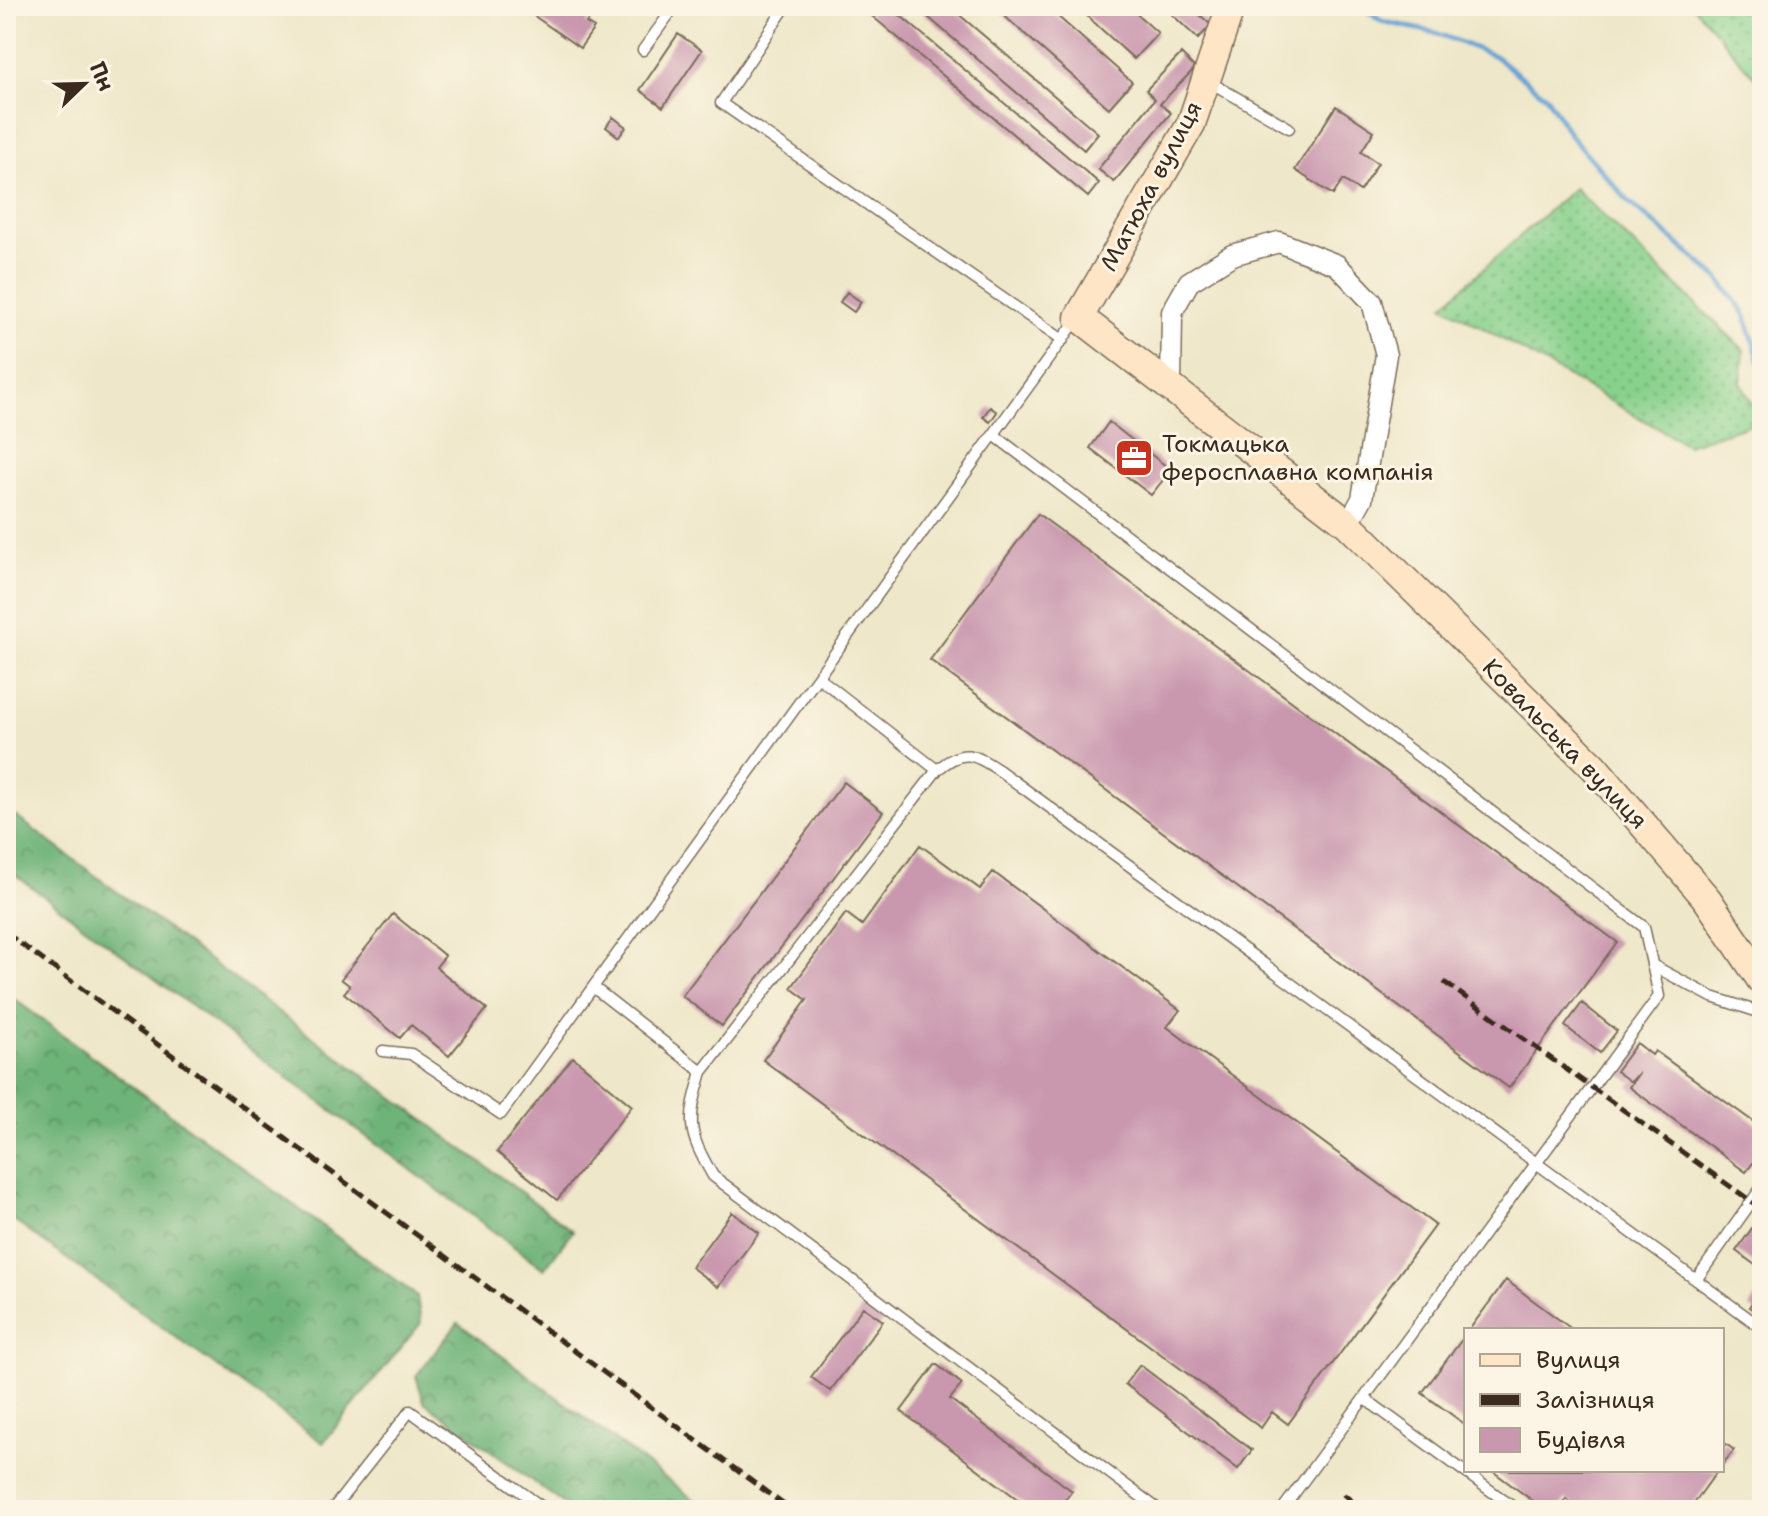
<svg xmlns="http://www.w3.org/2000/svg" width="1768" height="1516" font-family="'Shantell Sans',sans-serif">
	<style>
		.forest { fill: url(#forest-crowns); stroke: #546e4b; stroke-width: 2 }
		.garden { fill: url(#garden-dots); stroke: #627e55; stroke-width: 2 }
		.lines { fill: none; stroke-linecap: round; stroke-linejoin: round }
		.stream { stroke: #63a1d4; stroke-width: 5 }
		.building { fill: #c997ae }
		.lane-casing { stroke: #7a6c5a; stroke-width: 13 }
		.street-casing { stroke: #7a6c5a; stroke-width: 23 }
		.secondary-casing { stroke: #7a6c5a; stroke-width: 31 }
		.lane { stroke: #fff; stroke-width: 10 }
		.street { stroke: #fff; stroke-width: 20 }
		.secondary { stroke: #fde5c5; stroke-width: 28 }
		.rail { stroke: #3b2a1e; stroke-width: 5; stroke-dasharray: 12 6; stroke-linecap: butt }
		.labels { text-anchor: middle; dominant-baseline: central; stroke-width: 6; stroke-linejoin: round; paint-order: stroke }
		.street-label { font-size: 24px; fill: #3b2a1e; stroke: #fcf5e5 }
		.poi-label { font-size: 24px; fill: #3b2a1e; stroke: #fcf5e5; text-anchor: start }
	</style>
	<defs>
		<pattern id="forest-crowns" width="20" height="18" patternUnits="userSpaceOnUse" patternTransform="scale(2)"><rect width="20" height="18" fill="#6eb378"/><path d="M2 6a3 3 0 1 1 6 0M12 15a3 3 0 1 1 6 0" fill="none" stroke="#5c9262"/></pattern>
		<pattern id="garden-dots" width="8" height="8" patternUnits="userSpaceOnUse" patternTransform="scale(2)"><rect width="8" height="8" fill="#88d18c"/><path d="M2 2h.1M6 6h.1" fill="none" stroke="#70aa72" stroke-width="1.8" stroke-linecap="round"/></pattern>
	</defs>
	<rect width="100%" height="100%" fill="#fcf5e5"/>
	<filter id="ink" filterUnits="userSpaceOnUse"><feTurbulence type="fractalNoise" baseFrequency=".0125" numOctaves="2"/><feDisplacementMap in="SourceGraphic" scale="16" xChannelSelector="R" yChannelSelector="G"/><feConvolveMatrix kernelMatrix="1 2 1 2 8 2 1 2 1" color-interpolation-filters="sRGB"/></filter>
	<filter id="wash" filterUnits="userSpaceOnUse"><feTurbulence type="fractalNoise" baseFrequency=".006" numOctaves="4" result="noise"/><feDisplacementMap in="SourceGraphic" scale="32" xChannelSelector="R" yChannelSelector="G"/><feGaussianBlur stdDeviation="1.8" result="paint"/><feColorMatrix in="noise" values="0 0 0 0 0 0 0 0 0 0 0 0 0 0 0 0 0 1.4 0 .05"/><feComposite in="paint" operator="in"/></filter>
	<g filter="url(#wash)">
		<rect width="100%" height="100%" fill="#efe7c9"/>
		<path class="forest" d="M6 809 573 1231 544 1269 6 868Z
			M6 993 417 1296 421 1323 323 1443 6 1215Z
			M458 1323 708 1510H572L424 1402 416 1376Z"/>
		<path class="garden" d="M1693 6H1762V86Z
			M1574 188 1744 350 1741 383 1761 421 1687 445 1443 305Z"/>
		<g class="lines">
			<path class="stream" d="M1361 6 1381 21 1436 33 1495 56 1547 97 1570 135 1629 202 1718 278 1745 314 1762 369"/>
		</g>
		<g id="blocks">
			<path class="building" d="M520 6 566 9 598 6 586 23 594 28 580 48Z
				M860 6H889L1099 183 1088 197Z
				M915 6H949L1098 133 1084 150Z
				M993 6H1046L1132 82 1109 108Z
				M1076 6H1128L1158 33 1134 59Z
				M1163 6H1190L1211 25 1198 39Z
				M678 34 702 50 663 107 640 90Z
				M1181 54 1195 68 1160 104 1171 113 1114 182 1098 169 1155 99 1146 90Z
				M1336 106 1374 131 1361 152 1378 163 1360 191 1343 180 1333 195 1295 170Z
				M613 117 626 127 619 137 606 127Z
				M847 292 861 302 854 312 840 302Z
				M990 407 997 412 990 422 983 417Z
				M1109 422 1171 470 1151 495 1090 448Z
				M1038 514 1617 942 1509 1088 930 660Z
				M844 782 883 812 722 1026 682 996Z
				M920 845 980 889 993 872 1180 1010 1167 1027 1435 1225 1288 1424 1272 1412 1261 1428 763 1060 807 1000 791 988 846 913 862 925Z
				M393 914 445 956 436 967 487 1009 449 1056 411 1025 400 1038 344 993 350 986 341 979Z
				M1582 1003 1617 1031 1600 1053 1565 1026Z
				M1637 1043 1652 1055 1655 1051 1762 1128V1151L1746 1172 1629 1087 1639 1073 1631 1082 1616 1071Z
				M573 1057 632 1106 557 1200 497 1152Z
				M732 1212 759 1233 718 1287 691 1267Z
				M1755 1224 1762 1229V1270L1736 1251Z
				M1506 1280 1534 1301 1573 1330H1469Z
				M1762 1288V1316L1749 1307Z
				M863 1307 883 1321 830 1391 811 1377Z
				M1466 1334V1425L1422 1393Z
				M936 1364 962 1384 950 1399 1072 1491 1057 1510H1032L901 1411Z
				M1140 1365 1252 1450 1238 1469 1125 1384Z
				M1722 1441 1734 1450 1722 1465Z
				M1491 1470H1718L1689 1510H1581L1566 1499 1558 1510H1545Z
				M1762 1492V1510H1748Z"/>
		</g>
	</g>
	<g filter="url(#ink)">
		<use href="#blocks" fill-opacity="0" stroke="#7a6c5a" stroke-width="2"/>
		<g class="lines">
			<g class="lane-casing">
				<path id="lane" d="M786 6 721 103 1063 340
					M643 50 675 6
					M1208 81 1289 128
					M994 435 1644 927 1659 996 1282 1510
					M818 677 937 770C963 747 974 754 1000 771L1762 1328
					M1652 965 1712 997 1762 1013
					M593 987 702 1072C687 1122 687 1131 713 1176L1159 1510
					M383 1051 411 1054 501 1114 1078 318
					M702 1072 937 770
					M1696 1280 1762 1187
					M1364 1398 1517 1510
					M332 1510 410 1411 546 1510"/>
			</g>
			<g class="street-casing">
				<path id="street" d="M1171 385 1172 312 1189 282 1232 255 1279 242 1337 265 1372 302 1386 355 1362 499 1348 524"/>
			</g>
			<g class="secondary-casing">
				<path id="secondary" d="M1231 6 1191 124 1079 317 1348 524 1594 767 1707 899 1762 981"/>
			</g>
			<use href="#lane" class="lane"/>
			<use href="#street" class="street"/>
			<use href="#secondary" class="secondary"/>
			<path class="rail" d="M6 933 791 1510
				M1444 982 1762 1209
				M1343 1494 1363 1510"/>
		</g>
	</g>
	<defs>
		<g id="office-square" transform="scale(2)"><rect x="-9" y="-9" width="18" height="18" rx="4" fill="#c8321e" stroke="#fcf5e5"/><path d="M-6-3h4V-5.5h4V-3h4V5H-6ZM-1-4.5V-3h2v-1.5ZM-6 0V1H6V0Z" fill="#fff"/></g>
	</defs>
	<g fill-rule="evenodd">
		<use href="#office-square" x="1134" y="458"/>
	</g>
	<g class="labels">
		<g class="street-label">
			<text transform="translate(1151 186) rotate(-62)">Матюха вулиця</text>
			<text transform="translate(1565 744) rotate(46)">Ковальська вулиця</text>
		</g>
		<g class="poi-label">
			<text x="1162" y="444">Токмацька<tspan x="1162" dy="28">феросплавна компанія</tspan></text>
		</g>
	</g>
	<rect width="1768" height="1516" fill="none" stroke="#fcf5e5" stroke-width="32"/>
	<rect x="1464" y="1328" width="260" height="144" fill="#fcf5e5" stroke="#afa495" stroke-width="2"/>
	<rect x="1480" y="1354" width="40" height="12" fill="#fde5c5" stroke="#afa495" stroke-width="2"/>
	<text x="1536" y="1368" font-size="24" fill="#3b2a1e">Вулиця</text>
	<rect x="1480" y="1394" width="40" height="12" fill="#3b2a1e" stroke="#afa495" stroke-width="2"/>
	<text x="1536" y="1408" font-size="24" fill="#3b2a1e">Залізниця</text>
	<rect x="1480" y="1428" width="40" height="24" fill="#c997ae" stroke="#afa495" stroke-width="2"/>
	<text x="1536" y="1448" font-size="24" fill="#3b2a1e">Будівля</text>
	<g transform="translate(84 84) rotate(67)" stroke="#fcf5e5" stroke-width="6" paint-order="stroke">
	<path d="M0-6L14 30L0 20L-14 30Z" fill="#3b2a1e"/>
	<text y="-12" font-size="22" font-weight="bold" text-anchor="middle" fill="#3b2a1e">Пн</text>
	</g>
</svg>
